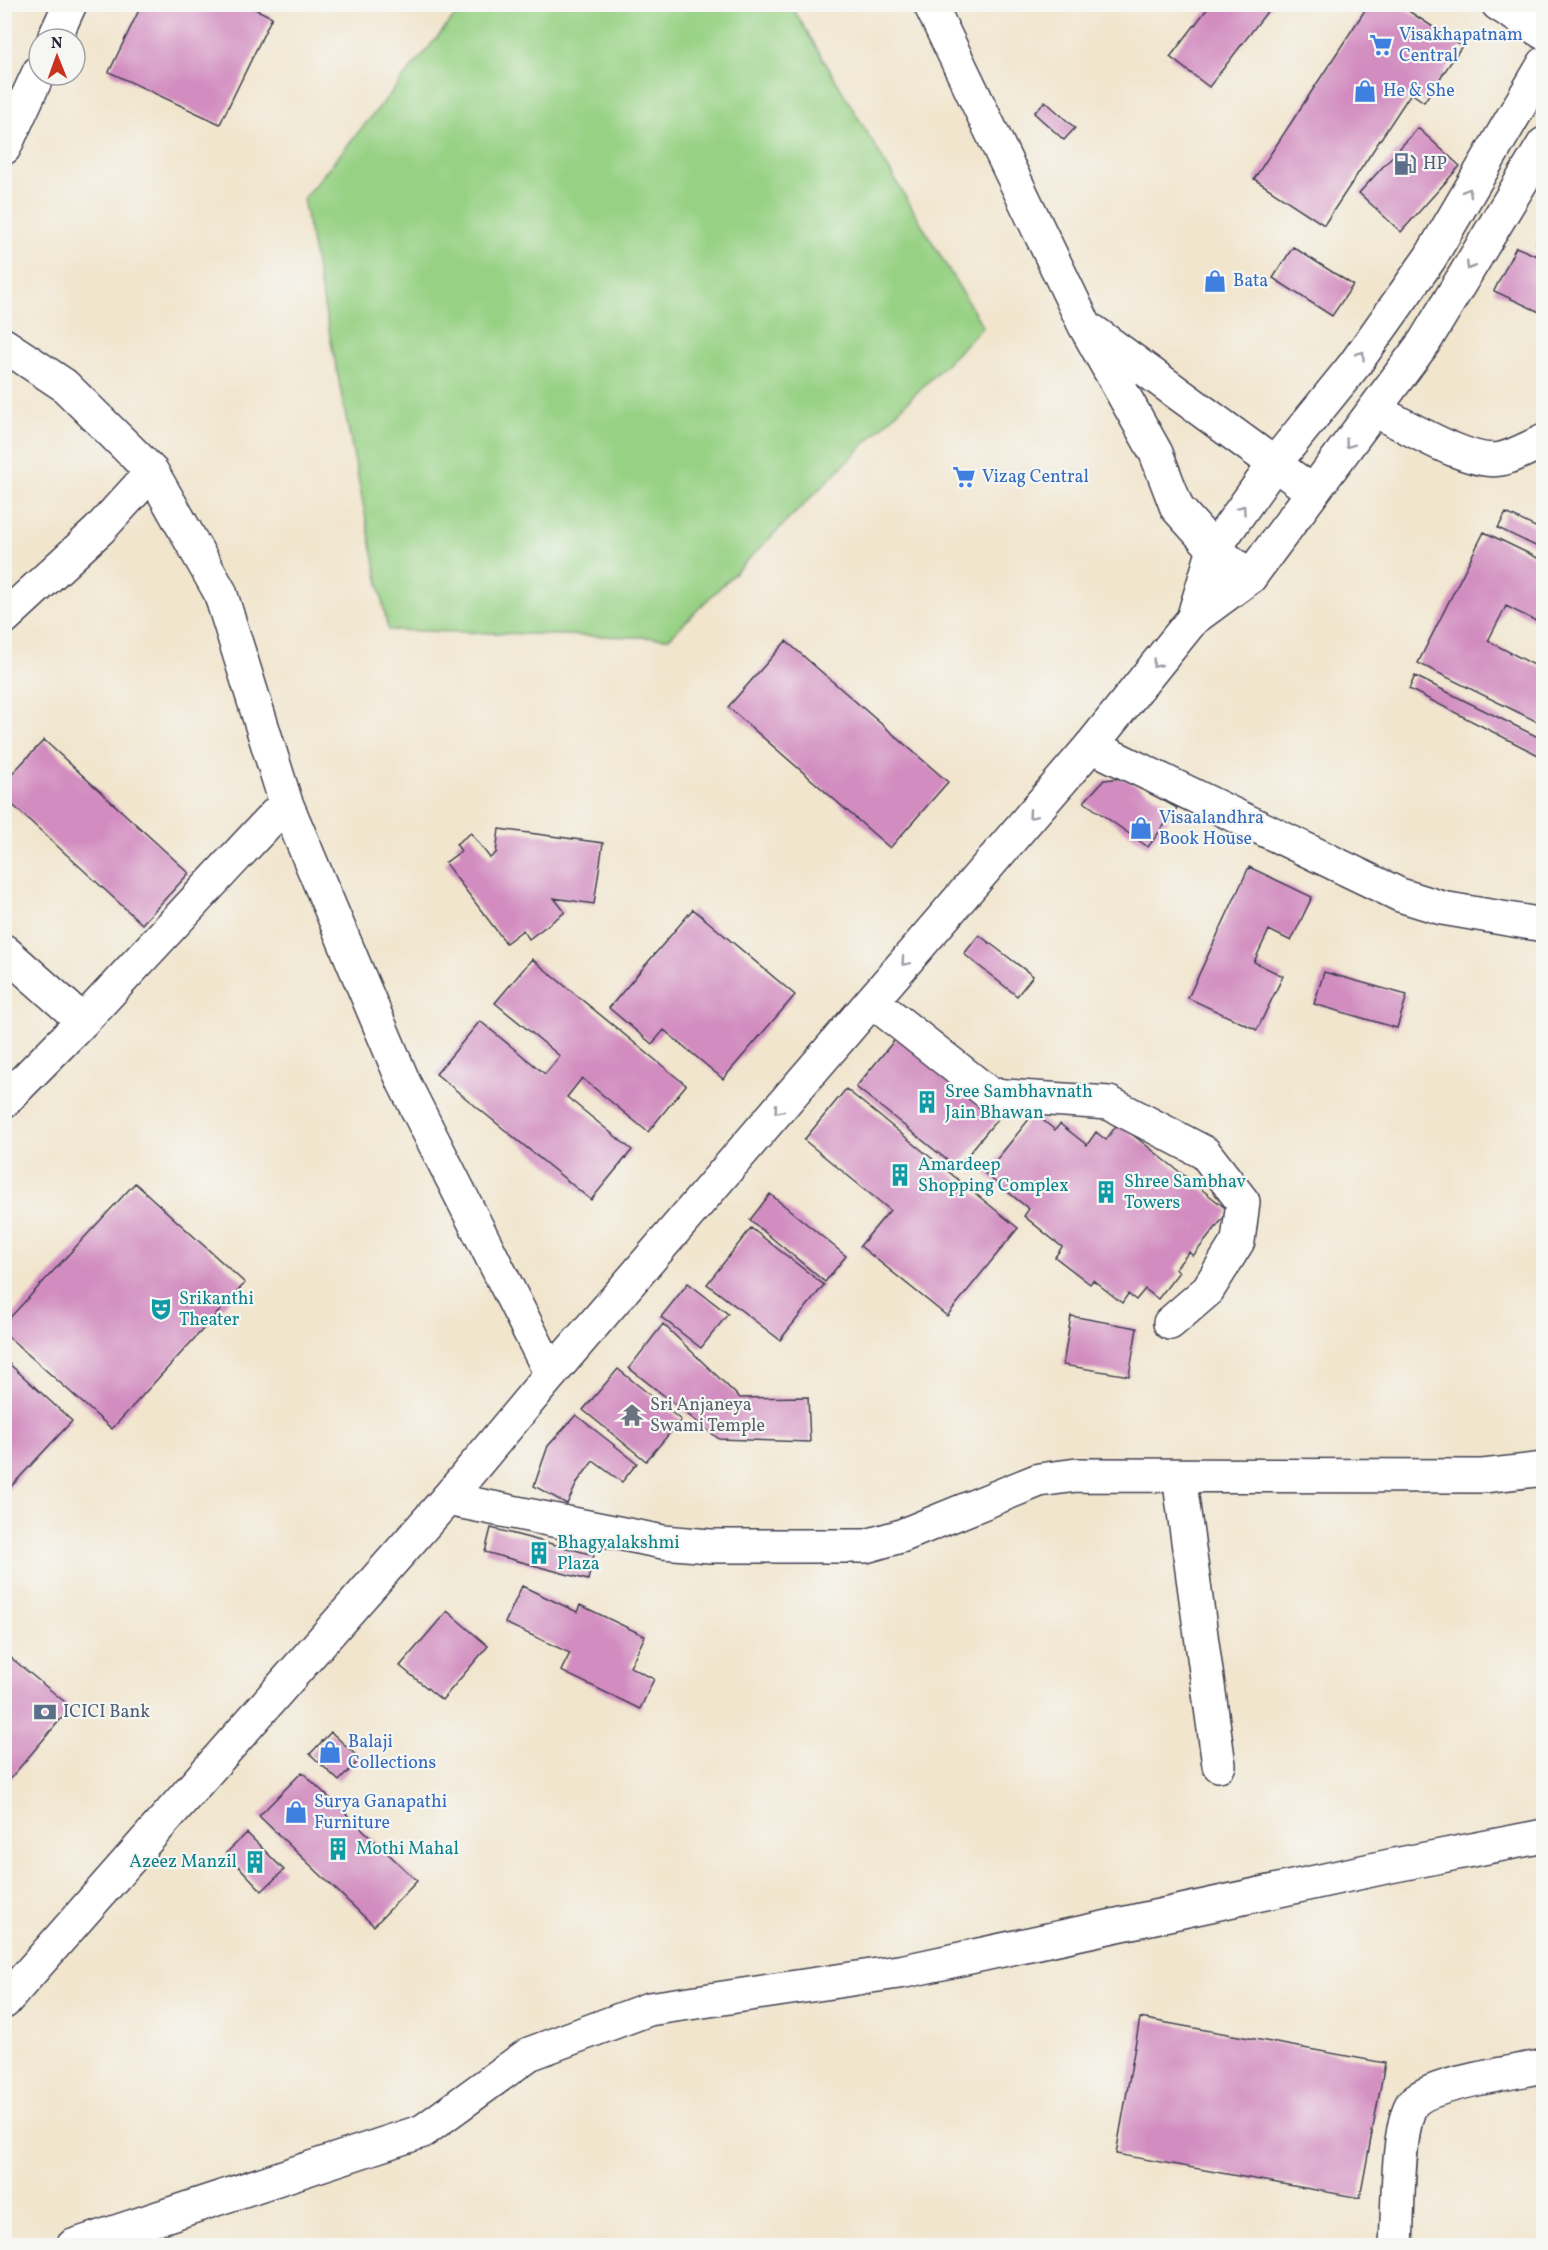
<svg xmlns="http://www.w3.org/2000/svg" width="1548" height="2250" font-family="Vollkorn,serif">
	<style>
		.green { fill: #97d184; stroke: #5c7a60; stroke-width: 1.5 }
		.building { fill: #d28cc0 }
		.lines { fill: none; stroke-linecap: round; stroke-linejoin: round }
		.minor-casing { stroke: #413f51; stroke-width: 36 }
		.major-casing { stroke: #413f51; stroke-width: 36 }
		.minor { stroke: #fff; stroke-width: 33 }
		.major { stroke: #fff; stroke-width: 33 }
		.oneway { stroke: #9c9ca7 }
		.labels { text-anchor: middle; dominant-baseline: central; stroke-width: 4.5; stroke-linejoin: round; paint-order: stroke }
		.shop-label { font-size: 18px; fill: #366cbe; stroke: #f6f6f2; text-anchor: start }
		.service-label { font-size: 18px; fill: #4e5e75; stroke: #f6f6f2; text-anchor: start }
		.culture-label { font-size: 18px; fill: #0d838f; stroke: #f6f6f2; text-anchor: start }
		.worship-label { font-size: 18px; fill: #5b616d; stroke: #f6f6f2; text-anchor: start }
	</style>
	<rect width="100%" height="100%" fill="#f6f6f2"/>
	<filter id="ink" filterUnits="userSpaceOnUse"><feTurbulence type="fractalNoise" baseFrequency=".0167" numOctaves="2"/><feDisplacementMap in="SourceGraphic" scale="12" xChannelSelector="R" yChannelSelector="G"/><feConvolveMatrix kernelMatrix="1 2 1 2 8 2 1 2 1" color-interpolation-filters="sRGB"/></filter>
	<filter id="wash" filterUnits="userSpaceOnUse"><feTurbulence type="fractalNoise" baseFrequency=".008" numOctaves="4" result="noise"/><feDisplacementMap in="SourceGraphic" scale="24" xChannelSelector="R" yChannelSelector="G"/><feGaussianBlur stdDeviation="1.35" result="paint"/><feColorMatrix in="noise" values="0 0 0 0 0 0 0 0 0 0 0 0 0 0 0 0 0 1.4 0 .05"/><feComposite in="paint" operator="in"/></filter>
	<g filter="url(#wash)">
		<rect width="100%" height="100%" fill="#f1e5cd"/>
		<path class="green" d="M464 5H791L983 327 669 638 388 630 303 199Z"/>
		<g id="blocks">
			<path class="building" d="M142 4H244L272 17 220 124 109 72Z
				M1211 4H1273L1209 87 1170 57Z
				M1369 4H1398L1462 46 1424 102 1411 93 1324 225 1254 179Z
				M1045 101 1075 128 1064 140 1034 113Z
				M1418 128 1460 166 1401 232 1359 193Z
				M1544 230V247L1536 244Z
				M1293 247 1353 285 1332 316 1273 278Z
				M1516 247 1544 259V314L1494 291Z
				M1506 513 1544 531V550L1498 528Z
				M1484 532 1544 561V625L1506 606 1488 641 1544 670V725L1418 663Z
				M786 641 948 782 890 848 728 707Z
				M1415 676 1544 740V758L1409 689Z
				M44 740 189 873 142 924 4 797V782Z
				M1123 778 1177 808 1148 847 1084 802 1104 780Z
				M499 829 603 843 594 904 554 898 565 912 529 939 523 930 506 943 445 863 461 851 456 844 471 833 490 858 496 853Z
				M1249 867 1312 897 1291 941 1269 930 1254 962 1283 976 1257 1030 1188 998Z
				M693 909 795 995 723 1079 664 1030 652 1044 609 1008Z
				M979 935 1033 976 1017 996 964 954Z
				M532 959 686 1085 648 1132 582 1078 567 1097 632 1150 591 1200 436 1074 480 1021 545 1074 560 1056 495 1003Z
				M1324 972 1407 995 1397 1028 1314 1004Z
				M898 1036 999 1117 957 1168 856 1087Z
				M846 1089 1018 1228 947 1316 860 1246 890 1210 804 1140Z
				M1034 1113 1055 1130 1060 1124 1087 1145 1096 1132 1106 1140 1118 1123 1229 1211 1193 1256 1189 1252 1175 1269 1179 1272 1158 1299 1145 1289 1136 1300 1128 1294 1122 1303 1093 1280 1090 1284 1055 1257 1062 1247 1024 1216 1029 1209 985 1174Z
				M135 1183 245 1283 112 1429 4 1333V1324Z
				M770 1194 846 1256 825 1282 750 1220Z
				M751 1228 824 1285 780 1340 707 1284Z
				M688 1283 728 1314 701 1348 661 1317Z
				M1071 1316 1137 1328 1129 1376 1063 1365Z
				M663 1324 740 1398 808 1397 810 1442 719 1439 629 1368Z
				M4 1359 72 1421 4 1494Z
				M618 1369 681 1420 646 1461 583 1410Z
				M576 1415 637 1463 622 1482 593 1461 578 1481 567 1504 534 1486 548 1446Z
				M491 1528 594 1555 588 1580 485 1552Z
				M522 1586 577 1612 580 1605 645 1636 630 1667 654 1679 640 1709 561 1671 570 1653 505 1623Z
				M447 1611 488 1646 442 1700 400 1666Z
				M4 1652 71 1707 4 1786Z
				M331 1732 360 1759 339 1781 310 1754Z
				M302 1772 417 1881 374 1926 259 1816Z
				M247 1833 284 1870 262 1891 226 1853Z
				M1140 2018 1385 2063 1360 2198 1116 2154Z"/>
		</g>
	</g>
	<g filter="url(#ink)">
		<use href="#blocks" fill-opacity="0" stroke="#413f51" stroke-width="1.5"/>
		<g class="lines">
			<g class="minor-casing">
				<path id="minor" d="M930 4 1085 326 1156 453 1177 508 1214 549 1250 577
					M1498 4 1544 33
					M1094 332 1313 492
					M4 345 64 385 152 472 220 592 286 803 404 1083 551 1374
					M1374 410C1404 424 1470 466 1501 459 1515 456 1530 447 1544 441
					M4 618 99 530 152 472
					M1091 746 1400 895 1442 908 1544 925
					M4 951 83 1021 286 803
					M872 1001 991 1095 1109 1103 1205 1153 1243 1202 1238 1241 1207 1291 1170 1323
					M4 1101 83 1021
					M1179 1476 1219 1765
					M447 1499 663 1542 710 1546H866L901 1536 1039 1480 1077 1475 1483 1476 1544 1469
					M73 2246 423 2131 529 2054 649 2009 905 1971 1390 1866 1544 1836
					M1396 2246C1398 2214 1397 2127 1412 2104 1426 2084 1517 2072 1544 2066"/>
			</g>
			<g class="major-casing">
				<path id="major" d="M54 39 70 4
					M4 148 39 72
					M1193 619 1214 549 1275 463 1355 364 1430 258 1544 64
					M4 2002 447 1499 551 1374 1091 746 1193 619 1250 577 1425 341 1544 144"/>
			</g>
			<use href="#minor" class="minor"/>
			<use href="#major" class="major"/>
		</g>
		<defs><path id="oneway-chevron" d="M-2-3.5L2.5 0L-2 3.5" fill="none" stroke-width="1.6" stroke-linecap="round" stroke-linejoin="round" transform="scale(1.5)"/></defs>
		<g class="oneway">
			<use href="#oneway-chevron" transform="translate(1468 192) rotate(-60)"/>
			<use href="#oneway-chevron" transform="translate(1470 266) rotate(121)"/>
			<use href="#oneway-chevron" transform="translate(1361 355) rotate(-55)"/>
			<use href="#oneway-chevron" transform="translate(1349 444) rotate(126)"/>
			<use href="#oneway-chevron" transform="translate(1242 509) rotate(-55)"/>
			<use href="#oneway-chevron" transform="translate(1156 664) rotate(129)"/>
			<use href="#oneway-chevron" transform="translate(1032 815) rotate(131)"/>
			<use href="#oneway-chevron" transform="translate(905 962) rotate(131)"/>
			<use href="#oneway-chevron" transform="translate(778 1110) rotate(131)"/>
		</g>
	</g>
	<defs>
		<g id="supermarket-bare" transform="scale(1.8)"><path d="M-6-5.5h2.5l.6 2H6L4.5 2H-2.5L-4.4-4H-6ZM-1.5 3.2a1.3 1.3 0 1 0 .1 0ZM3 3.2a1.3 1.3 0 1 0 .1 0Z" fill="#3f7fe0" stroke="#f6f6f2" stroke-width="2.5" paint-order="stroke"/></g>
		<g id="shop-bare" transform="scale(1.8)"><path d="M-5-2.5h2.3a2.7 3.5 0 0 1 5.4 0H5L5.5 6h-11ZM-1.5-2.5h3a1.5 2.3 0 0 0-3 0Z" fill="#3f7fe0" stroke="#f6f6f2" stroke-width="2.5" paint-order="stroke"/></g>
		<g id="fuel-bare" transform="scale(1.8)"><path d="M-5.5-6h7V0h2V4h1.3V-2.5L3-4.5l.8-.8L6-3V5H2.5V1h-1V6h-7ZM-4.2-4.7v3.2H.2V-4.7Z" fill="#5c6f8a" stroke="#f6f6f2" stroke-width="2.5" paint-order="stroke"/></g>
		<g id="building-bare" transform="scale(1.8)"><path d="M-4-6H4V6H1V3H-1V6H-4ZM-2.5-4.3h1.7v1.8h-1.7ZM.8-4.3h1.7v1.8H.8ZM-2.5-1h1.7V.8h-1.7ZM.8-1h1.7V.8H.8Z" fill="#0f9aa8" stroke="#f6f6f2" stroke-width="2.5" paint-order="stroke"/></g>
		<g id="theatre-bare" transform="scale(1.8)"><path d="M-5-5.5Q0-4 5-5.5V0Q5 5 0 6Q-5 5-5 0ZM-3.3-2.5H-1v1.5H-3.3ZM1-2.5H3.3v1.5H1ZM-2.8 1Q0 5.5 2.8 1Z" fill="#0f9aa8" stroke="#f6f6f2" stroke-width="2.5" paint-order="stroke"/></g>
		<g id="temple-bare" transform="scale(1.8)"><path d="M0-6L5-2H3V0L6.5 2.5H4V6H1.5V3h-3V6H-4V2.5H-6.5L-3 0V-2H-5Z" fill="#6b7280" stroke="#f6f6f2" stroke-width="2.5" paint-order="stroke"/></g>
		<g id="bank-bare" transform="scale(1.8)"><path d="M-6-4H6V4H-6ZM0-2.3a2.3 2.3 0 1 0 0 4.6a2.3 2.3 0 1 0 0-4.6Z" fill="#5c6f8a" stroke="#f6f6f2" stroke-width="2.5" paint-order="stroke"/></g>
	</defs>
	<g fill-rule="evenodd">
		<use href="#supermarket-bare" x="1381" y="45"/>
		<use href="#shop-bare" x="1365" y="91"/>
		<use href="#fuel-bare" x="1405" y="164"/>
		<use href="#shop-bare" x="1215" y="281"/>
		<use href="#supermarket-bare" x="964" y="477"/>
		<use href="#shop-bare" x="1141" y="828"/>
		<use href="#building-bare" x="927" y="1102"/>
		<use href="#building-bare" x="900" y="1175"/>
		<use href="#building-bare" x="1106" y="1192"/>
		<use href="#theatre-bare" x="161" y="1309"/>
		<use href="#temple-bare" x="632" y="1415"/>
		<use href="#building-bare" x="539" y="1553"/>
		<use href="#bank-bare" x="45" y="1712"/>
		<use href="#shop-bare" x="330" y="1752"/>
		<use href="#shop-bare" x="296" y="1812"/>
		<use href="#building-bare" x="338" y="1849"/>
		<use href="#building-bare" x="255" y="1862"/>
	</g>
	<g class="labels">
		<g class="shop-label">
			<text x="1399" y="35">Visakhapatnam<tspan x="1399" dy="21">Central</tspan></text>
			<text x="1383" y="91">He &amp; She</text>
			<text x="1233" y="281">Bata</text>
			<text x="982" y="477">Vizag Central</text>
			<text x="1159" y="818">Visaalandhra<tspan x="1159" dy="21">Book House</tspan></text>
			<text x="348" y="1742">Balaji<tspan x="348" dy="21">Collections</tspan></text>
			<text x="314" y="1802">Surya Ganapathi<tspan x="314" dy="21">Furniture</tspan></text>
		</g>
		<g class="service-label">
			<text x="1423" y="164">HP</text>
			<text x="63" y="1712">ICICI Bank</text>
		</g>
		<g class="culture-label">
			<text x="945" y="1092">Sree Sambhavnath<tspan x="945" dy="21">Jain Bhawan</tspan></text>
			<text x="918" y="1165">Amardeep<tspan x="918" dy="21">Shopping Complex</tspan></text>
			<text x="1124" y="1182">Shree Sambhav<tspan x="1124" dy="21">Towers</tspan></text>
			<text x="179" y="1299">Srikanthi<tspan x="179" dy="21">Theater</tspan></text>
			<text x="557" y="1543">Bhagyalakshmi<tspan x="557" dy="21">Plaza</tspan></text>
			<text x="356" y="1849">Mothi Mahal</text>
			<text x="237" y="1862" text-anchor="end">Azeez Manzil</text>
		</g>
		<g class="worship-label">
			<text x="650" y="1405">Sri Anjaneya<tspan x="650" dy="21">Swami Temple</tspan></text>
		</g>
	</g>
	<rect width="1548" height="2250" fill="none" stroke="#f6f6f2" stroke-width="24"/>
	<g transform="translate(57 57) rotate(359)"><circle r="28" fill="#f6f6f2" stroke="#a1a1a9" stroke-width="1.5"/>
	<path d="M0-4.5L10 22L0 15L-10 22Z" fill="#c8321e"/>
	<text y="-9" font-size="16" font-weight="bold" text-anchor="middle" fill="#22223b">N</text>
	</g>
</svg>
